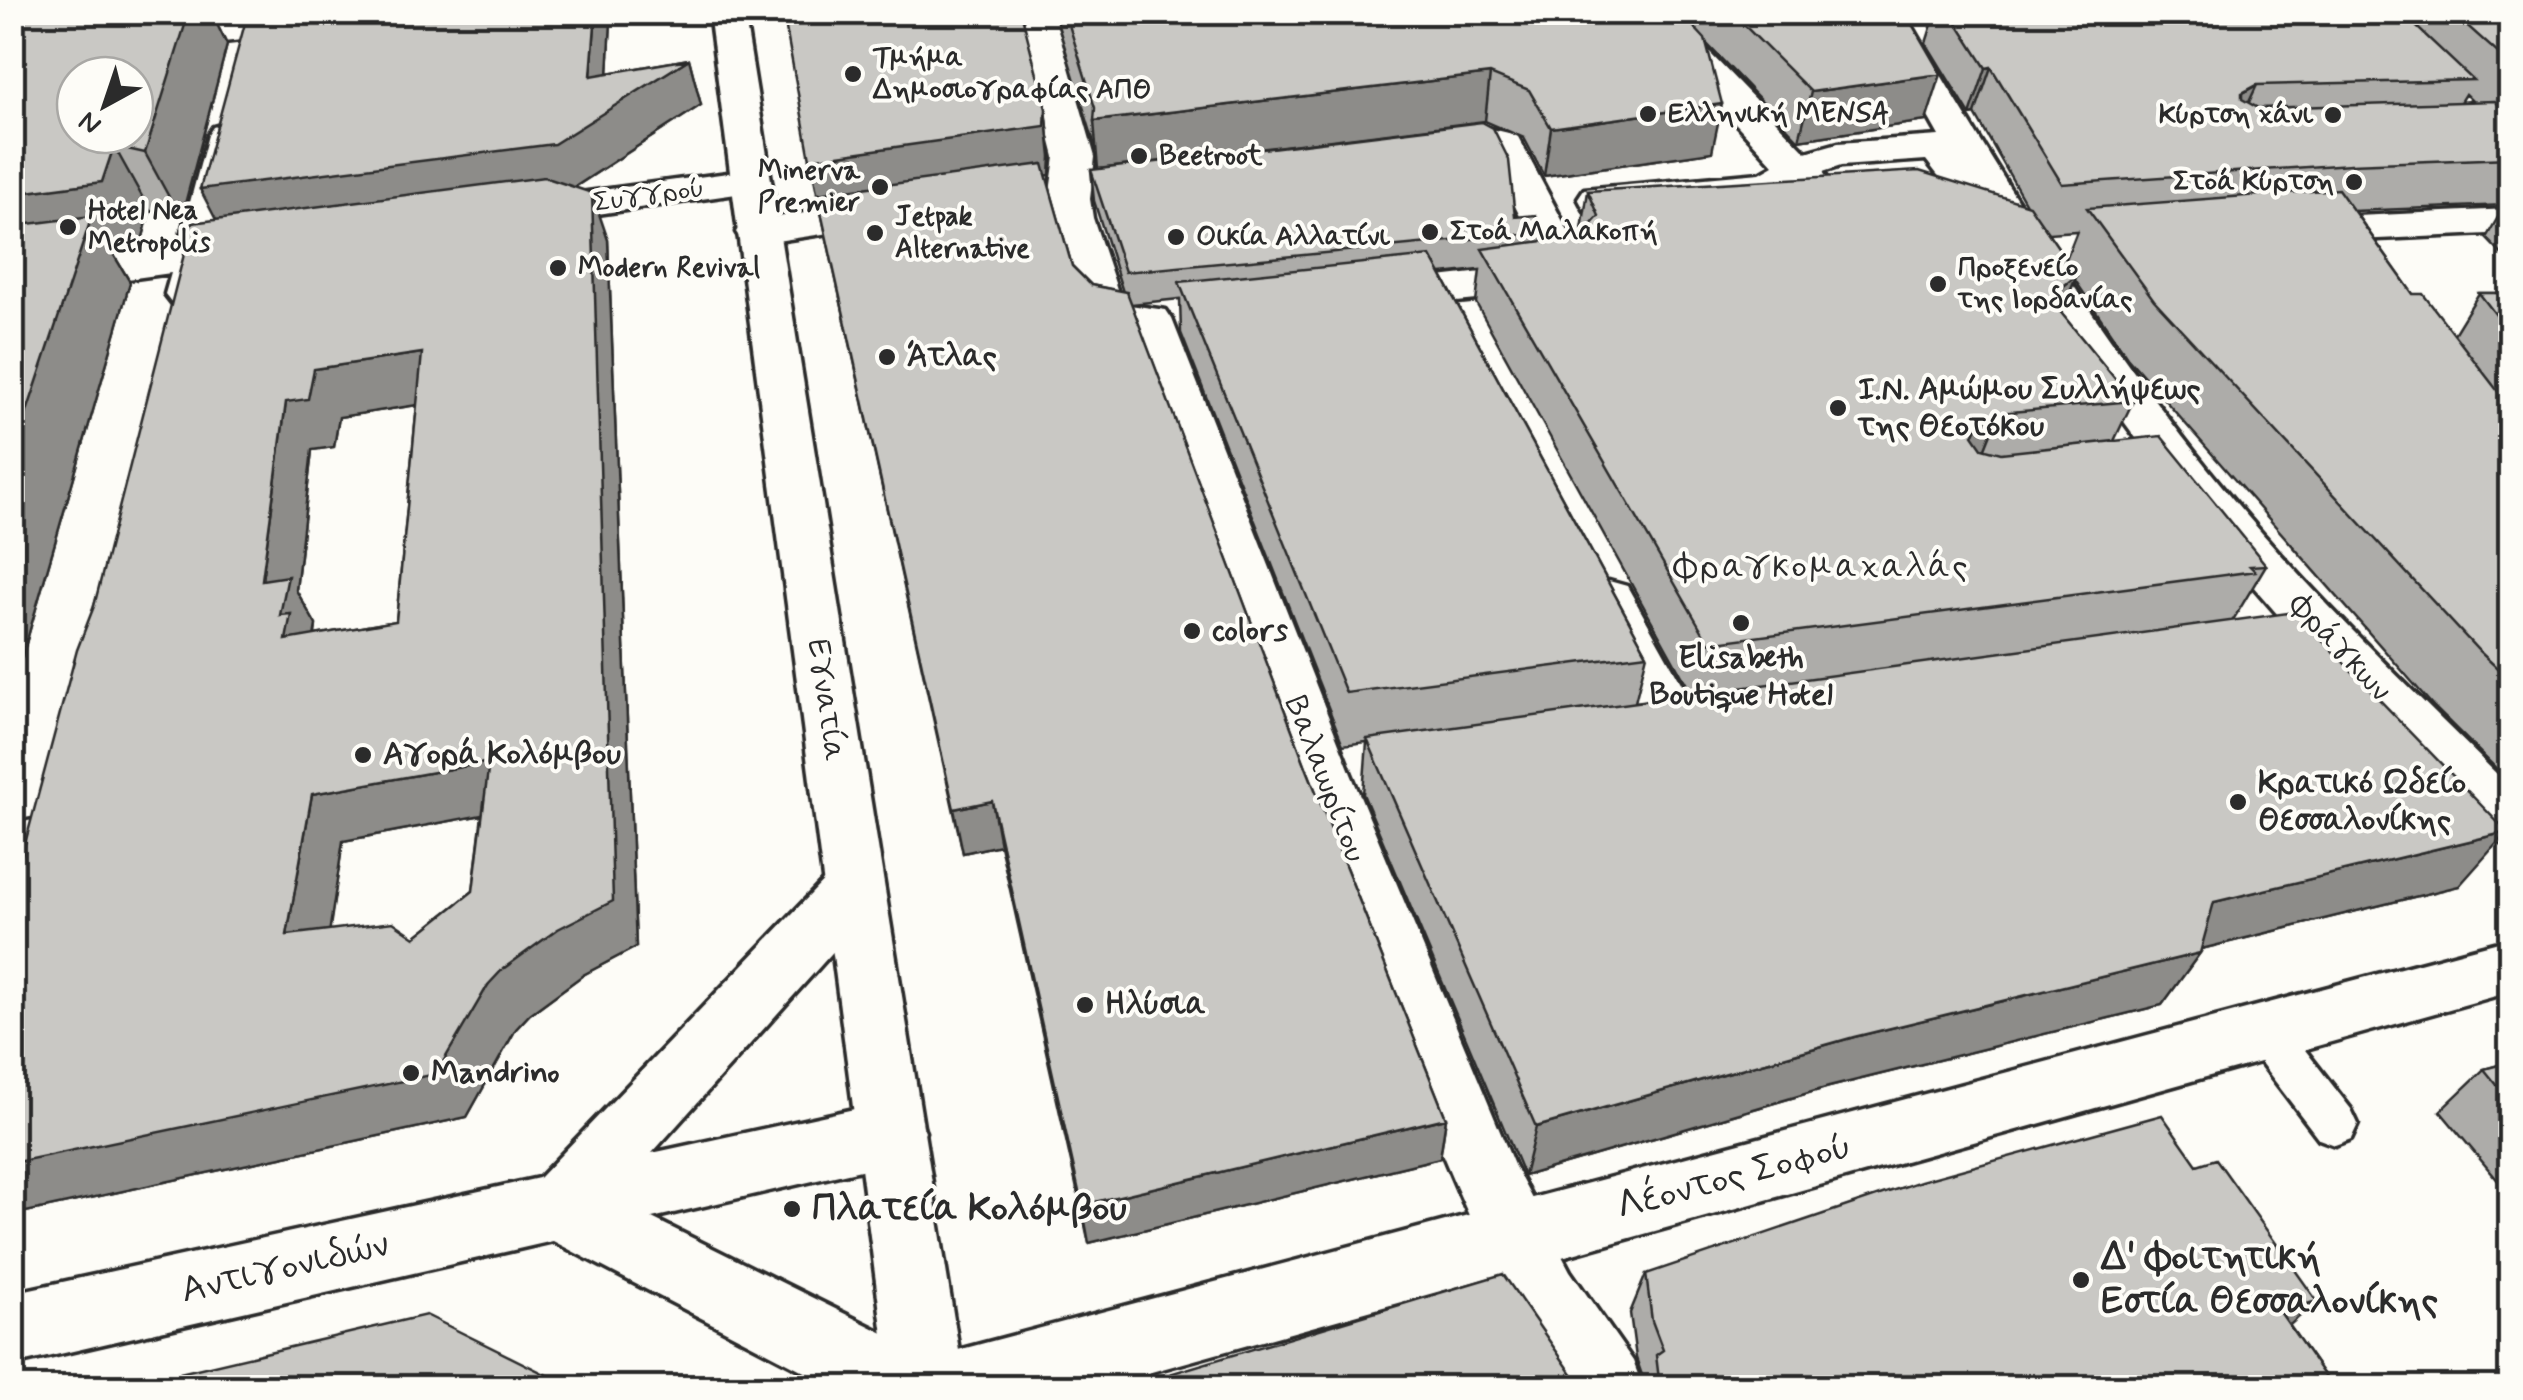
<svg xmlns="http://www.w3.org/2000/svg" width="2523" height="1400" font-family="Mynerve,sans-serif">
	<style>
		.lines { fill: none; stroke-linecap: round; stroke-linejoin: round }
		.lane-casing { stroke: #2b2b2b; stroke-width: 7 }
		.street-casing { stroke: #2b2b2b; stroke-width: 7 }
		.secondary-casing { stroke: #2b2b2b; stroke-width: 7 }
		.primary-casing { stroke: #2b2b2b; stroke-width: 7 }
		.lane { fill: #fdfcf7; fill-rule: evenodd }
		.street { fill: #fdfcf7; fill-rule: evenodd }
		.secondary { fill: #fdfcf7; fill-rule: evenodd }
		.primary { fill: #fdfcf7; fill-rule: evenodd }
		.wall { fill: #adaca9; stroke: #2b2b2b; stroke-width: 2.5; fill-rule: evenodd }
		.shaded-wall { fill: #8d8c89; stroke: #2b2b2b; stroke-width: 2.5 }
		.building { fill: #c9c8c4; stroke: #2b2b2b; stroke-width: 2.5; fill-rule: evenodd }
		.poi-dot { fill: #2b2b2b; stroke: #fdfcf7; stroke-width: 4 }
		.labels { text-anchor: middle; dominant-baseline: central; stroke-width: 8; stroke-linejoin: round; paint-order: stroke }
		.far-poi-label { font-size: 28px; font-weight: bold; fill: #2b2b2b; stroke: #fdfcf7; text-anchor: start }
		.far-street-label { font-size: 28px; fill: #2b2b2b; stroke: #fdfcf7 }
		.poi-label { font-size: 32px; font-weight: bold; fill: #2b2b2b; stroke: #fdfcf7; text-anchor: start }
		.street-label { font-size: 32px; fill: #2b2b2b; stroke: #fdfcf7 }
		.neighbourhood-label { font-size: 35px; letter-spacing: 2.5px; fill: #2b2b2b; stroke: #fdfcf7 }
		.near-street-label { font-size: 38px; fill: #2b2b2b; stroke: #fdfcf7 }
		.near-poi-label { font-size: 38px; font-weight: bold; fill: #2b2b2b; stroke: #fdfcf7; text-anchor: start }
	</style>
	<rect width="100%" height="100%" fill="#fdfcf7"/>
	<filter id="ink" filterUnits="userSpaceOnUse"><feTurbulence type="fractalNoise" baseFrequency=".01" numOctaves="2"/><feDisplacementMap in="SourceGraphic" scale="20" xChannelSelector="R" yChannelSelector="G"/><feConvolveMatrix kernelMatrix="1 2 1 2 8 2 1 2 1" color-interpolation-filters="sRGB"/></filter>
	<g filter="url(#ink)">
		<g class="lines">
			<g class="lane-casing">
				<path id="lane" d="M49 817 63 822 69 833 63 844 12 856V824Z
					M2265 1014 2281 1019 2351 1109 2358 1124 2351 1139 2335 1145 2319 1139 2249 1047 2243 1033 2249 1019Z"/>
			</g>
			<g class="street-casing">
				<path id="street" d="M1018 12H1053L1095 157 1090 199 1093 218 1122 304 1166 310 1172 319 1351 774 1514 1165 1570 1271 1633 1361 1643 1388H1562C1477 1257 1425 1112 1369 968 1287 758 1210 546 1133 334L1096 326 1079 308 1052 218 1049 199 1055 157Z
					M1633 12H1670L1806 152 1838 143 1939 136 1869 12H1904C2002 181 2106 347 2231 497 2317 600 2415 693 2510 787V846L2489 839 2319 662 2198 523 2082 364 1982 209 1614 240 1599 237 1578 198 1584 189 1760 173 1774 165ZM1926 160 1948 188 1835 197 1838 193 1823 172 1841 166ZM1793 187 1803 200 1627 215 1624 208 1770 196Z
					M227 123 241 127 246 135 221 241 242 244 248 253 242 262 215 267 202 303 187 307 172 303 165 294 171 273 12 295V269L178 247 208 135 213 127Z
					M1475 125 1517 135 1587 267 1571 286 1546 293 1377 310 1362 306 1355 297 1362 288 1377 284 1544 265 1488 151C1462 146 1438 159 1412 152L1407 144 1412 136Z
					M750 170 764 174 770 182 764 190 521 225 507 222 501 213 507 204 521 201Z
					M894 200 908 203 914 212 908 221 757 244 742 241 736 232 742 223 757 220Z
					M2510 209V233L2290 243 2275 240 2269 231 2275 222 2290 219Z
					M1609 581 1627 586 1704 724 1696 739 1676 745 1656 739 1648 724 1583 599 1591 586Z"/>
			</g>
			<g class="secondary-casing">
				<path id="secondary" d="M303 12H424L419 19 407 22 12 65V43Z
					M854 863 875 871 884 888 875 905 652 1153 891 1101 915 1110 925 1132 915 1154 891 1163 652 1218 936 1359 958 1350 2510 939V992L1094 1388H836L553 1241 12 1365V1293L539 1178 833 871Z"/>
			</g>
			<g class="primary-casing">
				<path id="primary" d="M709 12H744L965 1388H890Z"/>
			</g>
			<use href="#lane" class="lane"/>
			<use href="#street" class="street"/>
			<use href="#secondary" class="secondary"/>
			<use href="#primary" class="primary"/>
		</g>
		<path class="wall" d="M12 12H609L611 21 608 73 689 59 701 105 575 187 608 240 636 947 583 975 530 1014 516 1029 467 1117 26 1212 94 606 216 220 247 14 214 18 227 45 181 219 150 211 140 248 112 252 130 282 12 692ZM417 405 396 621 315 635 316 625 296 590 312 450 334 447 339 417ZM482 815 473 891 415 937 329 930 343 841Z
			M1054 12H1905L1926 121 1799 140 1707 44 1712 152 1544 176 1524 138 1485 121 1098 169 1096 149Z
			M1907 12H2510V263L2486 238 2505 205 2354 211 2413 294 2454 334 2479 293H2510V782L2434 707 2127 357 2075 280 2061 313 2133 401 2114 441 2266 565 2233 620 2459 886 2201 949 2200 953 2162 1005 1829 1087 1524 1176 1363 794 1367 742 1343 745 1181 333 1180 299 1131 304 1306 767 1446 1118 1440 1158 1089 1243 1000 845 963 853 817 194 1046 109 1051 157 1050 175H1046L1072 266 1091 285 1123 292 1094 201 1091 170 1515 217 1544 232 1543 241 1581 236 1588 191 2026 204 1975 114 1970 115 1926 43 1935 15 1910 16ZM2465 94 2472 101 2460 102ZM2077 231 2066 259 2048 233ZM1480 270 1476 303 1692 694 1635 702 1647 654 1441 274Z
			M2510 1062V1195L2440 1111 2484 1069Z
			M1646 1274 2289 1325 2333 1388H1641L1644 1381 1636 1358 1630 1313Z"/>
		<path class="shaded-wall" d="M20 12H263L214 18 227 45 181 219 145 153Z
			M596 12H609L611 21 606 111 689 59 701 105 570 190 225 237 200 189 591 76Z
			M1991 67 1975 114 1970 115 1986 68Z
			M1490 74 1485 121 1098 169 1094 121Z
			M1941 74 1926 121 1799 140 1811 92Z
			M2257 85 2235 132 2242 93Z
			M1722 104 1712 152 1544 176 1551 128Z
			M1046 109 1051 157 1050 175 820 207 810 159Z
			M114 146 150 211 140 248 112 252 130 282 12 692V194Z
			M592 193 608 240 636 947 583 975 530 1014 516 1029 467 1117 26 1212 12 1201V1163L488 985Z
			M2077 275 2054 330 2049 298Z
			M422 353 443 401 339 417 334 447 312 450 296 590 316 625 312 649 286 640 280 615 262 580 286 402 314 369Z
			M1999 413 1977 468 1973 435 1980 420Z
			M489 762 514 809 343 841 322 980 287 935 312 794Z
			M992 801 1000 845 963 853 954 809Z
			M2507 832 2459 886 2177 955 2214 902Z
			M2200 953 2162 1005 1829 1087 1524 1176 1536 1127 1854 1037Z
			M1446 1118 1440 1158 1089 1243 1082 1205Z
			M2317 1301 2274 1339 2280 1312Z"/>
		<path class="building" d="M12 12H189L145 153 114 146 102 182 12 194ZM75 75H135V135H75Z
			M248 12H596L591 76 689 59 554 144 200 189Z
			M783 12H1021L1046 109 1045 126 810 159Z
			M1065 12H1680L1705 39 1722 104 1551 128 1529 90 1490 74 1094 121 1095 108Z
			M1731 12H1905L1941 74 1811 92Z
			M1950 12H2401L2473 80 2257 85 2242 93V99L2258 108 2495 101 2510 115V158L2351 164 2062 184 1991 67 1986 68Z
			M2452 12H2510V64Z
			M1482 122 1493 128 1509 160 1515 217 1536 215 1544 232 1125 272 1091 170Z
			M1043 164 1072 266 1091 285 1127 292 1306 767 1446 1118 1082 1205 992 801 954 809 817 194Z
			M1919 171 2029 205 2077 275 2049 298 2133 401 1999 413 1980 420 1973 435 1982 448 2001 453 2161 436 2266 565 2250 566 2255 571 1709 643 1482 249 1581 236 1599 216 1588 191Z
			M544 177 592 193 613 901 558 929 503 969 488 985 436 1074 12 1163V892L77 650 94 606 192 223ZM422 353 396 621 286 640 291 614 280 615 288 576 262 580 286 402 308 399 314 369ZM489 762 473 891 415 937 393 922 287 935 312 794Z
			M2338 189 2413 294H2423L2510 407V680L2478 650 2154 300 2087 208Z
			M92 216 12 457V226Z
			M1431 256 1647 654 1346 693 1179 282Z
			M2479 293H2510V333Z
			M2295 612 2507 832 2214 902 2200 953 1854 1037 1536 1127 1367 739Z
			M2510 1062V1101L2484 1069Z
			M2162 1115 2197 1165 2216 1159 2317 1301 2280 1312 2333 1388H1660L1656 1355 1663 1350 1652 1321 1646 1274 1921 1181Z
			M1503 1274 1582 1388H1123Z
			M426 1315 547 1375 576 1388H116Z"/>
	</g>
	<g class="poi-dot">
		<circle cx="853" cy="74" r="10"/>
		<circle cx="1648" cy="114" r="10"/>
		<circle cx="2333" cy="115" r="10"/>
		<circle cx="1139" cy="156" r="10"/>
		<circle cx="2354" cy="182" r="10"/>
		<circle cx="880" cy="187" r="10"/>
		<circle cx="68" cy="227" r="10"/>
		<circle cx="1430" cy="232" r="10"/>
		<circle cx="875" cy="233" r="10"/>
		<circle cx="1176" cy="237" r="10"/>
		<circle cx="558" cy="268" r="10"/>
		<circle cx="1938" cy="284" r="10"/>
		<circle cx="887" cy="357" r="10"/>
		<circle cx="1838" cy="408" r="10"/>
		<circle cx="1741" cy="623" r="10"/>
		<circle cx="1192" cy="631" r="10"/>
		<circle cx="363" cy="755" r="10"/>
		<circle cx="2238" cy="802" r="10"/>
		<circle cx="1085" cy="1005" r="10"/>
		<circle cx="411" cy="1073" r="10"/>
		<circle cx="792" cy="1209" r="10"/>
		<circle cx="2081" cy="1280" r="10"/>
	</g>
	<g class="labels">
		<g class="far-poi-label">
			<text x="873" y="58">Τμήμα<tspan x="873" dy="32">Δημοσιογραφίας ΑΠΘ</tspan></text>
			<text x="1668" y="114">Ελληνική MENSA</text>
			<text x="2313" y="115" text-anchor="end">Κύρτση χάνι</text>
			<text x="1159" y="156">Beetroot</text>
			<text x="860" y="171" text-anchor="end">Minerva<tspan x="860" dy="32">Premier</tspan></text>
			<text x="2334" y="182" text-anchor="end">Στοά Κύρτση</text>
			<text x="88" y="211">Hotel Nea<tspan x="88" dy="32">Metropolis</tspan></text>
			<text x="895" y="217">Jetpak<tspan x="895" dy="32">Alternative</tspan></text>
			<text x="1450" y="232">Στοά Μαλακοπή</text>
			<text x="1196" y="237">Οικία Αλλατίνι</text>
			<text x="578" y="268">Modern Revival</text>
			<text x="1958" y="268">Προξενείο<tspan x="1958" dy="32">της Ιορδανίας</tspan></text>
		</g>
		<g class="far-street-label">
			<text transform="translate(649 196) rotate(-8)">Συγγρού</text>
		</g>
		<g class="poi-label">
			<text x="907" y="357">Άτλας</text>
			<text x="1858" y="390">I.N. Αμώμου Συλλήψεως<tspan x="1858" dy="37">της Θεοτόκου</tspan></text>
			<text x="1212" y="631">colors</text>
			<text x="1741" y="658" text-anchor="middle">Elisabeth<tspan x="1741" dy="37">Boutique Hotel</tspan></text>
			<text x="383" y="755">Αγορά Κολόμβου</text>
			<text x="2258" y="784">Κρατικό Ωδείο<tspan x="2258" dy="37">Θεσσαλονίκης</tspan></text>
			<text x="1105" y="1005">Ηλύσια</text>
			<text x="431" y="1073">Mandrino</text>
		</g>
		<g class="street-label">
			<text transform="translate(2340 648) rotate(47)">Φράγκων</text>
			<text transform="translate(826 700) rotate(82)">Εγνατία</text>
			<text transform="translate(1325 779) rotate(69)">Βαλαωρίτου</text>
		</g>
		<g class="neighbourhood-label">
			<text x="1822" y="567">Φραγκομαχαλάς</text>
		</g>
		<g class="near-street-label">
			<text transform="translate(1734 1177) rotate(-15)">Λέοντος Σοφού</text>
			<text transform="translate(285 1268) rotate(-13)">Αντιγονιδών</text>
		</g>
		<g class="near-poi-label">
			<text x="812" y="1209">Πλατεία Κολόμβου</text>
			<text x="2101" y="1258">Δ' Φοιτητική<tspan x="2101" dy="44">Εστία Θεσσαλονίκης</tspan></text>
		</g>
	</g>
	<rect width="2523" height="1400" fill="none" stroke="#fdfcf7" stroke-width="50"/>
	<rect x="25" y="25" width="2473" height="1350" fill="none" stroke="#2b2b2b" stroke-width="4" filter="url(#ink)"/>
	<g transform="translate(105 105) rotate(220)"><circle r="48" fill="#fdfcf7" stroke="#a9a8a5" stroke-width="2.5"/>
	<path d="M0-8L18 38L0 25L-18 38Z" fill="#2b2b2b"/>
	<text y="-15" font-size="28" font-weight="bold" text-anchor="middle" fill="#2b2b2b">N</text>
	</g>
</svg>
